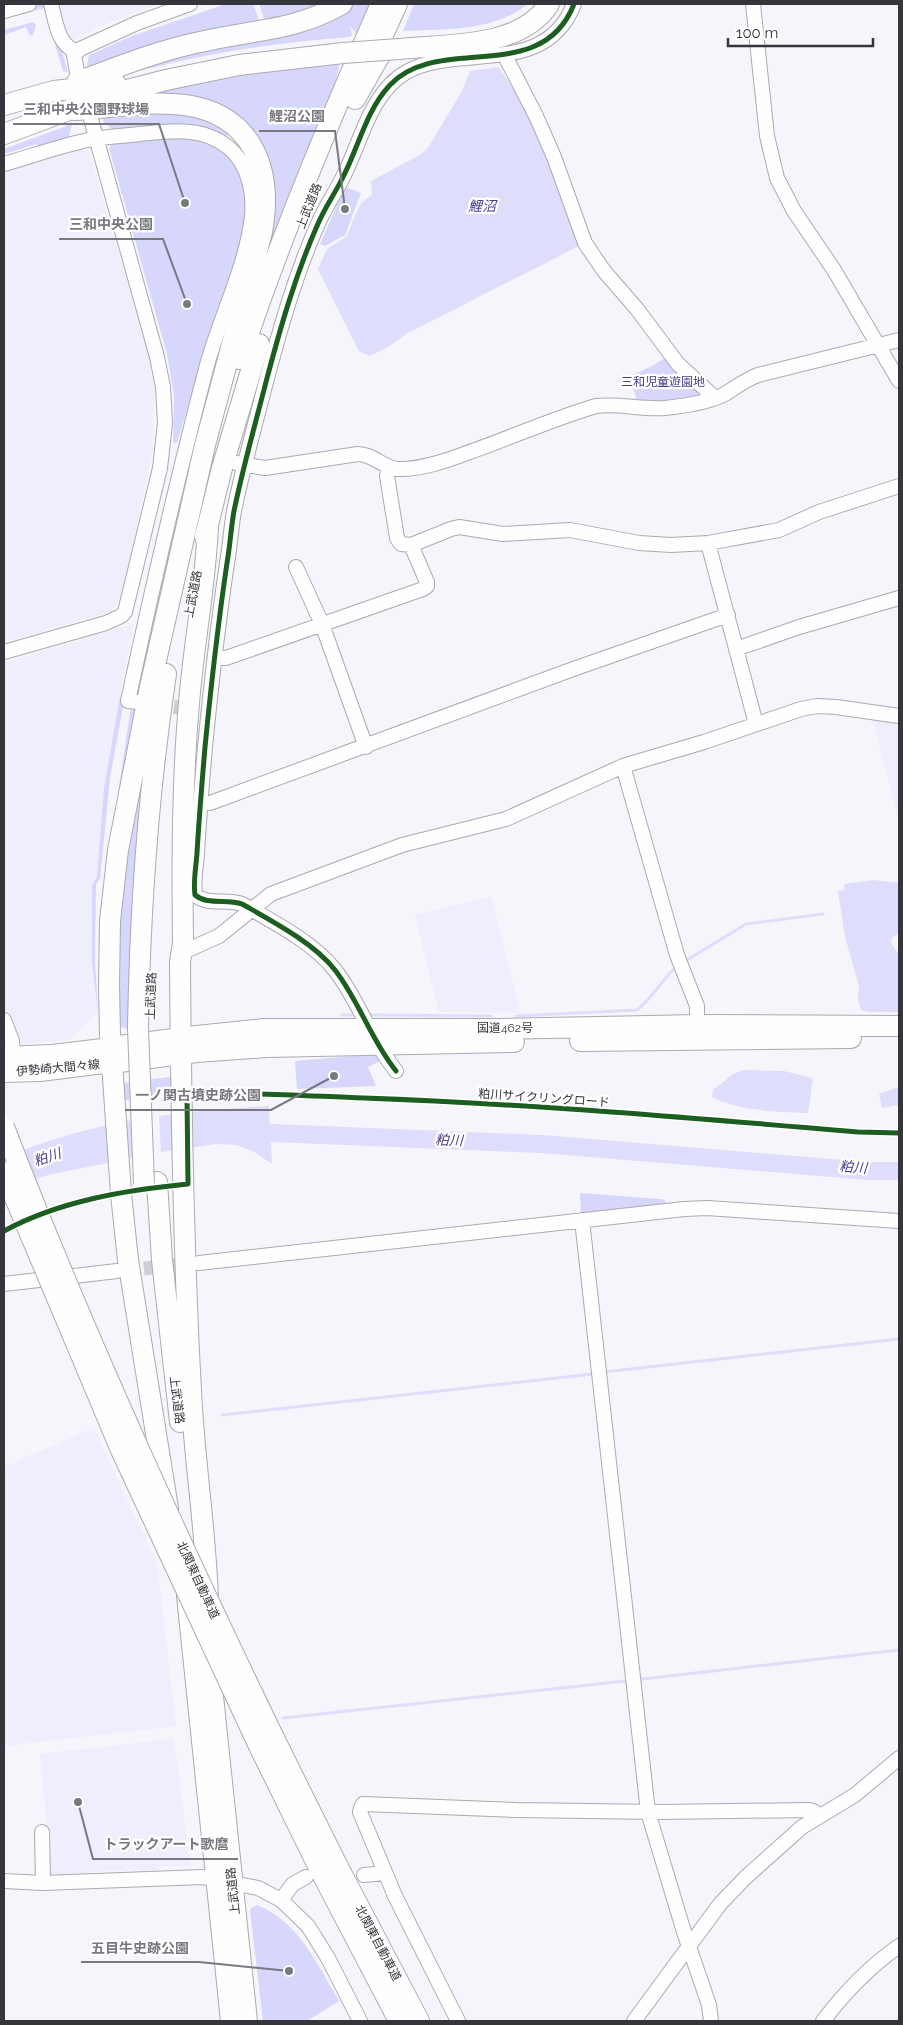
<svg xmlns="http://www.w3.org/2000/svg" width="903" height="2025" font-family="Raleway,'Noto Sans JP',sans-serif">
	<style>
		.built { fill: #eeeefd }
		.green { fill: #d7d6fd }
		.water { fill: #deddfc }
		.pier { fill: #f5f5fb }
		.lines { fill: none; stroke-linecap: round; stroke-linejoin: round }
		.stream { stroke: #deddfc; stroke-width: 3 }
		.river { stroke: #deddfc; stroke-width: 18 }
		.minor-tunnel { stroke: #cfcfd5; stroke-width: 14; stroke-dasharray: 14 7; stroke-linecap: butt }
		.minor-casing { stroke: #aaaab0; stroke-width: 16 }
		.major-casing { stroke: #aaaab0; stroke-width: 20 }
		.highway-casing { stroke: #aaaab0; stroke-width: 22 }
		.minor { stroke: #fefefe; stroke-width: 14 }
		.major { stroke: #fefefe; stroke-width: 18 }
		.highway { stroke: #fefefe; stroke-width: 20 }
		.highway-bridge-casing { stroke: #aaaab0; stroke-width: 22; stroke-linecap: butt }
		.highway-bridge { stroke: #fefefe; stroke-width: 20 }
		.cycleway-casing { stroke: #fff; stroke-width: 8 }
		.cycleway { stroke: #1b5e20; stroke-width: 5 }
		.labels { text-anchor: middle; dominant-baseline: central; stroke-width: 4.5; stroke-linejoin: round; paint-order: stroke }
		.street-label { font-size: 12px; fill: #35353c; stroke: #fff }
		.park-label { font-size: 12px; fill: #483e8b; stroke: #fff }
		.water-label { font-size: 14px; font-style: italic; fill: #4b428f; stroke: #fff }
		.leader { fill: none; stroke: #78787f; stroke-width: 2 }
		.callout-dot { fill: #78787f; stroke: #fff; stroke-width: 2 }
		.callout-label { font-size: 14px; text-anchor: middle; font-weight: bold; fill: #78787f; stroke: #fff; stroke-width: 4.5; stroke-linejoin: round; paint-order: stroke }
	</style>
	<rect width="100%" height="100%" fill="#f5f5fb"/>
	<path class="built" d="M56 4H158L113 21 72 40 66 37Z
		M80 146 89 151 150 360 154 390 152 456 120 602 110 612 4 642V170Z
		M132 624 134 625 121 688 104 788 97 877 92 885V962L98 1014 86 1023 70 1040 23 1044 17 1039 4 1005V663Z
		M872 717 899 722V820Z
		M491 897 521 1013 439 1012 415 915Z
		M94 1428 157 1564 176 1726 4 1746V1467Z
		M174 1739 190 1863 189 1866H159L158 1870 103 1871 50 1876 47 1827 40 1754Z"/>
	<path class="green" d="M42 4 47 5 50 11 68 72 63 71 44 8 4 18V15Z
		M226 4H253L259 20 264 19 259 4H329L90 71 87 66 89 55 132 36Z
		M350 4H373L359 34H356L350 25 352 35 350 37C268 43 189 56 110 79L129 67Z
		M414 4H528C493 32 445 29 403 31Z
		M33 22 36 25 33 35 30 36 26 27 4 35V30Z
		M340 60 336 83 287 199 252 293 269 220 238 121 115 103 216 76Z
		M148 110 207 117 232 134 225 136C192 116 151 127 115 131L104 123 102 117Z
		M72 124 68 140 41 148 37 144 4 154V149Z
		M179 135 215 144 236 163 246 190V220L235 263 203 356 177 443 173 442 174 396 167 354 109 148 113 143Z
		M345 187 361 193 345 235 325 246 320 244Z
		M668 356 705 395 667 402H637L630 376 652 366Z
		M192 459 110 869 116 807 130 713 137 696 134 691 190 460Z
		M120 696 124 701 110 778 100 879 96 884 95 959 98 1014 92 962V885L97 877 104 788Z
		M152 697 129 1031 123 1027 115 1028 116 897Z
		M365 1055 380 1056 382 1060 368 1067 376 1086 297 1089 295 1061Z
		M176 1076 177 1093 118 1101 117 1084Z
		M580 1193 660 1199 665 1200V1206L581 1215Z
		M257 1905C298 1921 318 1965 339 2001L307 2021H263L250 1911 251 1908Z"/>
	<path class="water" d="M498 67C538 119 558 185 579 246L408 333 385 349 369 356 359 351 318 269 327 249 347 236 357 211 362 202 372 195 371 181 418 156 428 148 462 91 470 71Z
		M873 880 899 883V933L892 938 891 943 899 954V1012H868L861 1010 858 1000 859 986 845 937 838 891 845 890 844 884Z
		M744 1070 784 1071 813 1078 808 1113C783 1113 733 1110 712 1097L713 1090 733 1074Z
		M899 1087V1105L882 1108 879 1094Z
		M269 1106 272 1164 256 1153 237 1145 216 1144 167 1151 48 1175 4 1190V1158C94 1120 173 1112 269 1106Z"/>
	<path class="pier" d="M159 1113 161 1155 136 1160 134 1117Z"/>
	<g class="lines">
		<path class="stream" d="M687 960 746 924 823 914
			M342 1015H352
			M371 1015 491 1016
			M516 1016 637 1010C651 999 660 983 673 970
			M604 1372 899 1339
			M222 1415 593 1374
			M642 1679 899 1650
			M283 1718 625 1681"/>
		<path class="river" d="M246 1132 542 1144 867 1171H899"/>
		<path class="minor-tunnel" d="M153 704 197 710
			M123 1271 193 1263"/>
		<g class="minor-casing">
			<path id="minor" d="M51 4C56 22 57 43 76 52
				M753 4 767 136 777 178 794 211 834 270 899 381
				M4 11 29 4
				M504 54 536 116 554 157 585 243 604 271 637 309 678 364 715 398
				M77 72 74 55 80 49 137 23 190 4
				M4 164C32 156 60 146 88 140 105 137 123 136 140 134 170 131 202 126 228 147 248 163 254 191 252 216 246 267 221 315 207 365 179 472 154 580 131 687L128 701 138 702
				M236 463 265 468 358 454C375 455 382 467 397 469 420 470 446 461 467 453 510 438 552 419 596 406 619 403 642 410 665 408 684 406 708 403 725 394 736 387 745 380 758 375L899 340
				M389 467 387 476 397 538 401 544 411 545 451 529 459 527 503 534 570 530 639 543 671 545 708 543 779 530 819 512 899 486
				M708 543 756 724
				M296 567 322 624 366 747
				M736 649 799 627 899 598
				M4 652 106 623 121 616 125 612 160 468 165 423 163 387 157 357 91 119
				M215 658H226L423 589 427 586V582L411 545
				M623 766 677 955 697 1006V1034
				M200 803H210L576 668 728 615
				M181 953 219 936 271 894 402 845 506 819 623 766 704 742 801 709 817 706 836 707 899 716
				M4 1020 12 1041 13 1056
				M396 1071C371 1040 359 1001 335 970 314 943 272 921 242 904 227 898 208 906 195 895 193 882 196 867 197 853 199 818 202 783 205 747 211 686 218 624 227 563 230 546 231 528 234 511 243 467 255 425 266 382 280 329 295 276 317 226 324 209 334 195 342 179 358 149 366 110 390 85 438 33 542 87 574 4
				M582 1220 648 1812 684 1932 709 2005 711 2021
				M199 1263 684 1209 707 1208 899 1221
				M4 1284 117 1271
				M42 1832 43 1883
				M364 1875 385 1873
				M4 1881 43 1883 202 1877 258 1888 281 1900 308 1926 328 1958 360 2021
				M281 1900 293 1884 306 1877
				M458 2021 395 1896 360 1812 361 1808 363 1804 516 1810 660 1812 809 1810 813 1811 819 1816
				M634 2021 720 1904 746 1877 802 1827 855 1795 899 1758
				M823 2021C845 1992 869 1967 899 1946"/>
		</g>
		<g class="major-casing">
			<path id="major" d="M4 1056 52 1054 111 1047
				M4 1073 40 1072 112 1063"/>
		</g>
		<g class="highway-casing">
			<path id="highway" d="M399 49C447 44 520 49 549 4
				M370 64 397 4
				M77 82C118 67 157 51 200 42 251 30 295 31 342 4
				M355 99 380 55
				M4 105 54 91 116 84
				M74 110C110 108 149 100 185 105 254 115 273 171 262 232L205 445 150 687 118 850 110 921 109 985 110 1034 121 1194 128 1260 168 1508
				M4 134 112 94 166 80 239 65 343 53
				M240 359C280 238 329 121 381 4
				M205 537 222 468 259 344
				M138 1028C140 909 148 793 166 674
				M580 1041 851 1038
				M111 1047 197 1036 264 1029H500L698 1025 899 1026
				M112 1063 197 1052 267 1047 514 1042
				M157 1182 162 1260 180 1422
				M187 1596 231 2021
				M208 1601C206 1530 194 1460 191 1390 183 1247 181 1105 180 962L183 943C182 860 182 775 190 692 195 636 206 581 208 525
				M207 1639 247 2021
				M274 1738 337 1865 419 2021
				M259 1746 320 1870 399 2021"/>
		</g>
		<use href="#minor" class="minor"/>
		<use href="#major" class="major"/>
		<use href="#highway" class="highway"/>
		<g class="highway-bridge-casing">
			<path id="highway-bridge" d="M343 53 399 49
				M138 1028 144 1184
				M4 1127C84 1335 177 1538 274 1738
				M4 1172 121 1450 259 1746"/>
		</g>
		<use href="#highway-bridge" class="highway-bridge"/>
		<g class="cycleway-casing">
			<path id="cycleway" d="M396 1071C371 1040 359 1001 335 970 314 943 272 921 242 904 227 898 208 906 195 895 193 882 196 867 197 853 199 818 202 783 205 747 211 686 218 624 227 563 230 546 231 528 234 511 243 467 255 425 266 382 280 329 295 276 317 226 324 209 334 195 342 179 358 149 366 110 390 85 438 33 542 87 574 4
				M4 1231C59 1201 126 1190 188 1184L187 1096C246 1091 305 1096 364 1098 529 1104 694 1118 858 1132L899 1133"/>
		</g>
		<use href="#cycleway" class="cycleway"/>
	</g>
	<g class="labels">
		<g class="street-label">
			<text transform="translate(309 206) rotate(-68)">上武道路</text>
			<text transform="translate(193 594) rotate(-79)">上武道路</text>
			<text transform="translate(151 996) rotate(-88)">上武道路</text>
			<text x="505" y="1028">国道462号</text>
			<text transform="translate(58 1068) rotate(-5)">伊勢崎大間々線</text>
			<text transform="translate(544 1098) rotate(4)">粕川サイクリングロード</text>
			<text transform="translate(177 1400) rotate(83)">上武道路</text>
			<text transform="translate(198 1580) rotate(65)">北関東自動車道</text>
			<text transform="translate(233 1891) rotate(-96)">上武道路</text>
			<text transform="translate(378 1943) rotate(62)">北関東自動車道</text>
		</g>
		<g class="park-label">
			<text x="663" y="382">三和児童遊園地</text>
		</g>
		<g class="water-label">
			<text x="482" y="206">鯉沼</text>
			<text transform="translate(449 1140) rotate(2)">粕川</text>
			<text transform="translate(47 1157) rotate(-19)">粕川</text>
			<text transform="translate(853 1167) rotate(4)">粕川</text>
		</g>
	</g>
	<path class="leader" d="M185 203L159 124H13M345 209L335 131H259M187 304L163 239H59M334 1076L271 1110H125M78 1802L93 1859H238M289 1971L199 1962H81"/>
	<g class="callout-dot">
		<circle cx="185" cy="203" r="5"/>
		<circle cx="345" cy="209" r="5"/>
		<circle cx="187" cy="304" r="5"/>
		<circle cx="334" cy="1076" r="5"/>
		<circle cx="78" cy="1802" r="5"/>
		<circle cx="289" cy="1971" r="5"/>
	</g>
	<g class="callout-label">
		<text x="86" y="114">三和中央公園野球場</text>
		<text x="297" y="121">鯉沼公園</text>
		<text x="111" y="229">三和中央公園</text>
		<text x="198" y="1100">一ノ関古墳史跡公園</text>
		<text x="166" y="1849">トラックアート歌麿</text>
		<text x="140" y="1953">五目牛史跡公園</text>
	</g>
	<rect width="903" height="2025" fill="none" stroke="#35353c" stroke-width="10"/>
	<path d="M728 38v8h145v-8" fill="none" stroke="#35353c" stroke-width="2.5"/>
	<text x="736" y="38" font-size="15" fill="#35353c" stroke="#ffffff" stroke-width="4" paint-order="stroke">100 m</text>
</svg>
